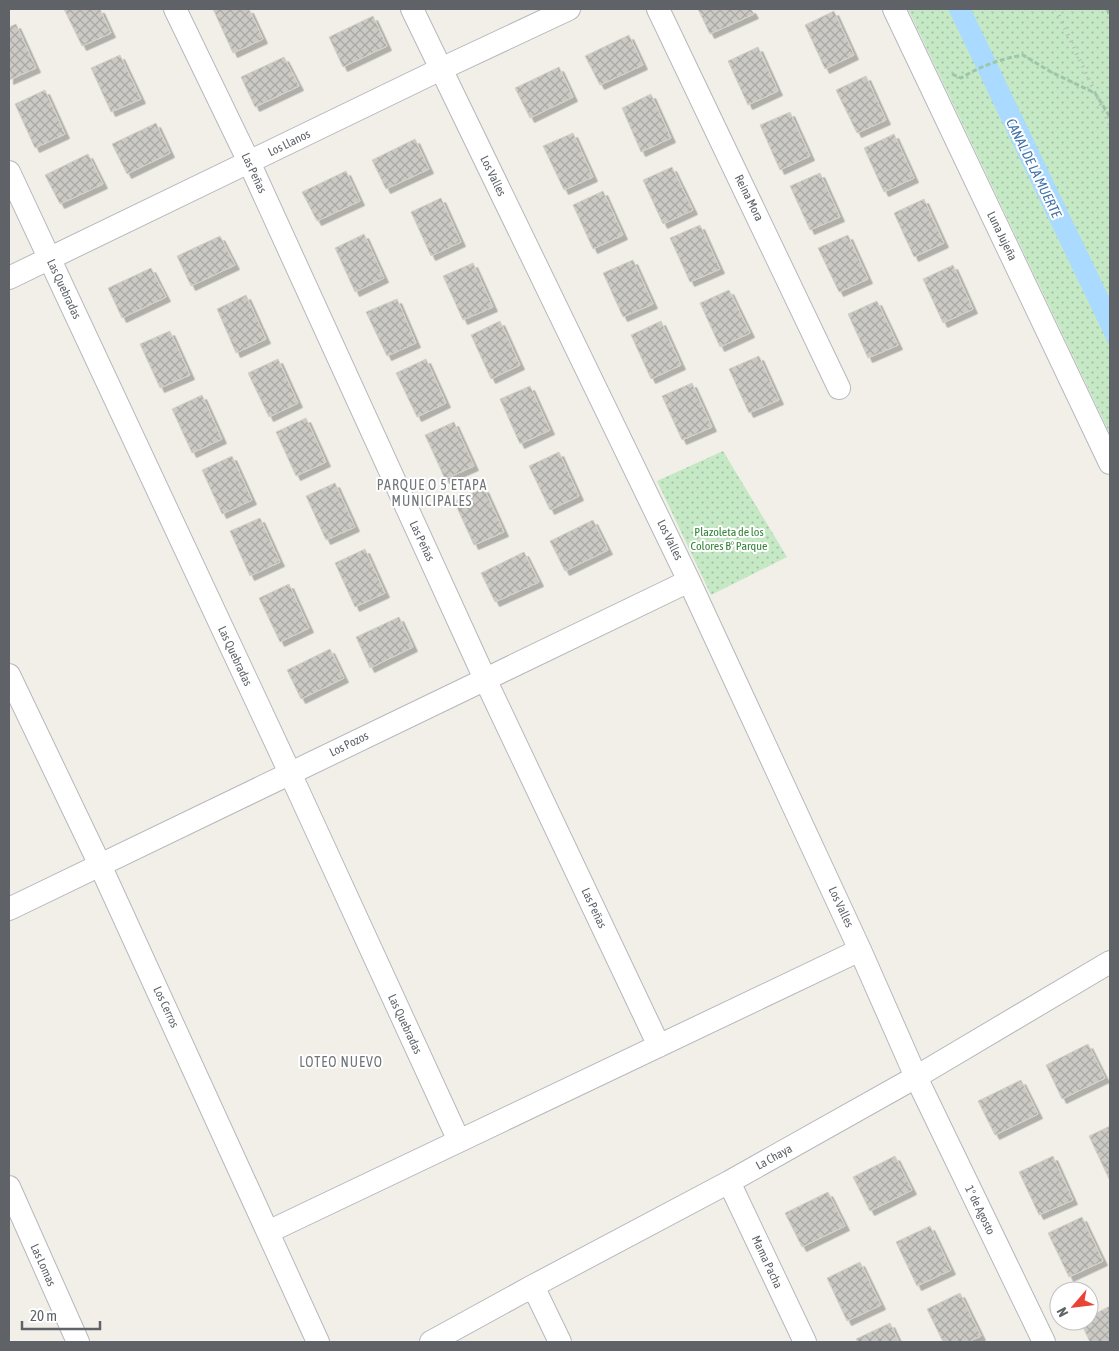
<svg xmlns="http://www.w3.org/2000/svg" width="1119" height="1351" font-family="'Asap Condensed',sans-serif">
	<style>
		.grass { fill: url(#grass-dots) }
		.water { fill: #aadaff }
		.building { fill: url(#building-cross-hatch); stroke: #d6d1c6; filter: url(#shadow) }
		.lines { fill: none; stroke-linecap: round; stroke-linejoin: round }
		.street-casing { stroke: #b5b8bc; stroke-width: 24 }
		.path { stroke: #9cc7a9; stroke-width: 3; stroke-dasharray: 5 2.5; stroke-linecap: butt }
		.street { stroke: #fff; stroke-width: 22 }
		.rail { stroke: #b6b7b8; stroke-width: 4; stroke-dasharray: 1 6; stroke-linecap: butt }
		.labels { text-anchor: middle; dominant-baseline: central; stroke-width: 4; stroke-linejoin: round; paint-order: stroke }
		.street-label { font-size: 12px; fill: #5f6368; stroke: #fff }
		.park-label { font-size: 12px; fill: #348238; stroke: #fff }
		.water-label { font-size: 14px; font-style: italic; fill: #4174aa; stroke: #fff }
		.neighbourhood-label { font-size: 14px; letter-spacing: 1px; fill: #70757a; stroke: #fff }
	</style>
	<defs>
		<pattern id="grass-dots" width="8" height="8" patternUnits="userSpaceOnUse" patternTransform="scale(1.25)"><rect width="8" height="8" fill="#c5e8c5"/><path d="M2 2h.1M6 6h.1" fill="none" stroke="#a3c0a4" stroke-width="1.8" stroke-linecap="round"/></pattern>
		<pattern id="building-cross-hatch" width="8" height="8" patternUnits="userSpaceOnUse" patternTransform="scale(1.25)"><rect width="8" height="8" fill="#cccac5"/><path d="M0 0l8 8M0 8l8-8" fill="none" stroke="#a9a8a4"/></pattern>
		<filter id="shadow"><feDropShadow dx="4.5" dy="4.5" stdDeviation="0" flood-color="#0004"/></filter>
	</defs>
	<rect width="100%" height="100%" fill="#f1efe8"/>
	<path class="grass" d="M908 9H1110V434Z
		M723 451 787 557 711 595 657 481Z"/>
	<path class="water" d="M948 9H971L1110 299V347Z"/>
	<path class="building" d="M64 9H100L111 33 82 46Z
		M213 9H249L263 39 233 53Z
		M698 9H751L754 14 710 34Z
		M834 11 854 55 825 69 805 25Z
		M373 16 387 46 343 67 329 37Z
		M16 24 36 68 9 80V27Z
		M629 35 643 65 600 85 585 56Z
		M758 47 778 91 748 105 728 61Z
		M120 55 141 99 111 112 91 68Z
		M284 57 299 86 255 107 241 77Z
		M559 67 573 97 530 118 515 88Z
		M866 76 886 120 857 133 836 90Z
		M45 90 65 134 35 148 15 104Z
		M651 94 671 138 641 152 622 108Z
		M790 112 810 156 780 170 760 125Z
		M156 123 170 153 127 174 112 144Z
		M573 133 593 177 564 190 543 146Z
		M894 134 914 178 884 192 864 148Z
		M415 139 429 169 386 189 372 160Z
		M88 154 103 184 60 204 45 175Z
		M672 167 693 210 663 224 643 180Z
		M346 171 360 201 317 221 302 192Z
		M820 173 840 217 810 230 790 186Z
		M603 191 623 235 593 249 573 205Z
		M441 198 461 242 431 256 411 212Z
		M924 199 944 243 914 257 894 213Z
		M700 225 720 269 690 282 670 238Z
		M364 234 384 278 355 292 335 248Z
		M848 235 868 279 839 292 818 248Z
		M220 236 235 265 191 286 177 256Z
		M633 260 653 304 623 317 603 273Z
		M473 263 493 307 463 320 443 276Z
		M953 265 973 309 943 323 923 279Z
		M151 268 166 297 122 318 108 288Z
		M729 290 750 333 720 347 700 303Z
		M246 295 266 339 236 353 217 309Z
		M397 299 416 343 387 356 366 312Z
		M877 301 898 345 868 358 848 314Z
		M500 321 520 365 491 379 471 335Z
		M661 321 681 365 651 379 631 335Z
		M170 331 190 375 160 388 140 344Z
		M759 356 779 400 749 413 729 369Z
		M278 359 298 403 269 417 248 373Z
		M426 359 446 403 417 417 396 373Z
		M692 383 712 427 682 440 662 396Z
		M530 386 550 430 520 444 500 399Z
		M202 395 222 439 192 453 172 409Z
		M306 418 326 462 296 476 276 432Z
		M454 422 474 466 445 479 425 435Z
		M559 452 579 496 550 510 529 466Z
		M232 456 252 500 222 514 202 470Z
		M335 483 355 527 326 540 306 496Z
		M484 488 504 532 474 545 454 501Z
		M260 518 280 562 250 576 230 531Z
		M593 520 608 550 565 571 550 541Z
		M365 549 385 593 355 607 335 563Z
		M524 552 539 582 495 602 481 573Z
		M289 584 309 628 280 642 259 598Z
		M399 617 413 647 370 668 356 637Z
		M330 649 344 678 301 699 287 670Z
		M1088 1044 1105 1078 1062 1099 1046 1065Z
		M1021 1080 1038 1114 995 1135 978 1101Z
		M1110 1126V1179H1109L1089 1136Z
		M895 1156 912 1190 870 1211 853 1177Z
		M1053 1156 1073 1200 1039 1215 1019 1172Z
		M828 1192 845 1226 802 1247 785 1213Z
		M1082 1217 1103 1261 1069 1277 1048 1233Z
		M930 1226 951 1270 917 1286 896 1242Z
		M860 1262 881 1305 847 1321 827 1278Z
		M960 1293 981 1336 968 1342H943L927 1309Z
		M1110 1306V1342H1090L1080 1321H1089V1317Z
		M890 1323 899 1342H858L856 1339Z"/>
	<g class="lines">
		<g class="street-casing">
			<path id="street" d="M175 9 249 162 485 679 659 1046
				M412 9 689 581 860 950 916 1077 1044 1342
				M658 9 839 388
				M894 9 1110 463
				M9 172 290 773 459 1141
				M9 278 441 69 569 9
				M9 675 100 865 318 1342
				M9 909 689 581
				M729 1182 805 1342
				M9 1187 78 1342
				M268 1232 860 950
				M533 1286 560 1342
				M431 1342 533 1286 729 1182 916 1077 1110 962"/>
		</g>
		<path class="path" d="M1107 9 1110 16
			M952 74 961 78C981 66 1000 59 1023 55L1051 72 1095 93 1110 117"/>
		<use href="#street" class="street"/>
		<path class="rail" d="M1056 9 1110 125"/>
	</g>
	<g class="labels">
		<g class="street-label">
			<text transform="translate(289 143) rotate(-26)">Los Llanos</text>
			<text transform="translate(254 173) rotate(65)">Las Peñas</text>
			<text transform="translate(493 176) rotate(64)">Los Valles</text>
			<text transform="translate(749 198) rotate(64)">Reina Mora</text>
			<text transform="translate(1002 236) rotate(64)">Luna Jujeña</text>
			<text transform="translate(64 289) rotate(65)">Las Quebradas</text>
			<text transform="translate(670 540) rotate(64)">Los Valles</text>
			<text transform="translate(422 541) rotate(65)">Las Peñas</text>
			<text transform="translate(235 656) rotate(65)">Las Quebradas</text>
			<text transform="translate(349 744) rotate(-26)">Los Pozos</text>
			<text transform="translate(841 907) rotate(65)">Los Valles</text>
			<text transform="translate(594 908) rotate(65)">Las Peñas</text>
			<text transform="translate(166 1007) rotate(65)">Los Cerros</text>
			<text transform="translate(405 1024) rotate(65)">Las Quebradas</text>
			<text transform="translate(774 1157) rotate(-29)">La Chaya</text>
			<text transform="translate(980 1210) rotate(64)">1º de Agosto</text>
			<text transform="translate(767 1262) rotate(65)">Mama Pacha</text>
			<text transform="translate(43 1265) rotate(66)">Las Lomas</text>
		</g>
		<g class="park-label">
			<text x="729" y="532">Plazoleta de los<tspan x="729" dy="14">Colores Bº Parque</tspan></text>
		</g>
		<g class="water-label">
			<text transform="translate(1034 168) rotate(64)">CANAL DE LA MUERTE</text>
		</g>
		<g class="neighbourhood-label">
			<text x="432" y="485">PARQUE O 5 ETAPA<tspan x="432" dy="16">MUNICIPALES</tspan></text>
			<text x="341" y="1062">LOTEO NUEVO</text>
		</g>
	</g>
	<rect width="1119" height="1351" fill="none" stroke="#5f6368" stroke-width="20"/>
	<g transform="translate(1074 1306) rotate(242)"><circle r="24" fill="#ffffff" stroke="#bfc1c3"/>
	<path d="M0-4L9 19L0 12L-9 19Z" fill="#ea4335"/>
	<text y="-8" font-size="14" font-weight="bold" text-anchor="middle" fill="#5f6368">N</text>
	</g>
	<path d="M22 1321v8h78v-8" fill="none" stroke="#5f6368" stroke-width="2.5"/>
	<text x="30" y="1321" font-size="15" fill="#5f6368" stroke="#ffffff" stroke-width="4" paint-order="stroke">20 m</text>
</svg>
